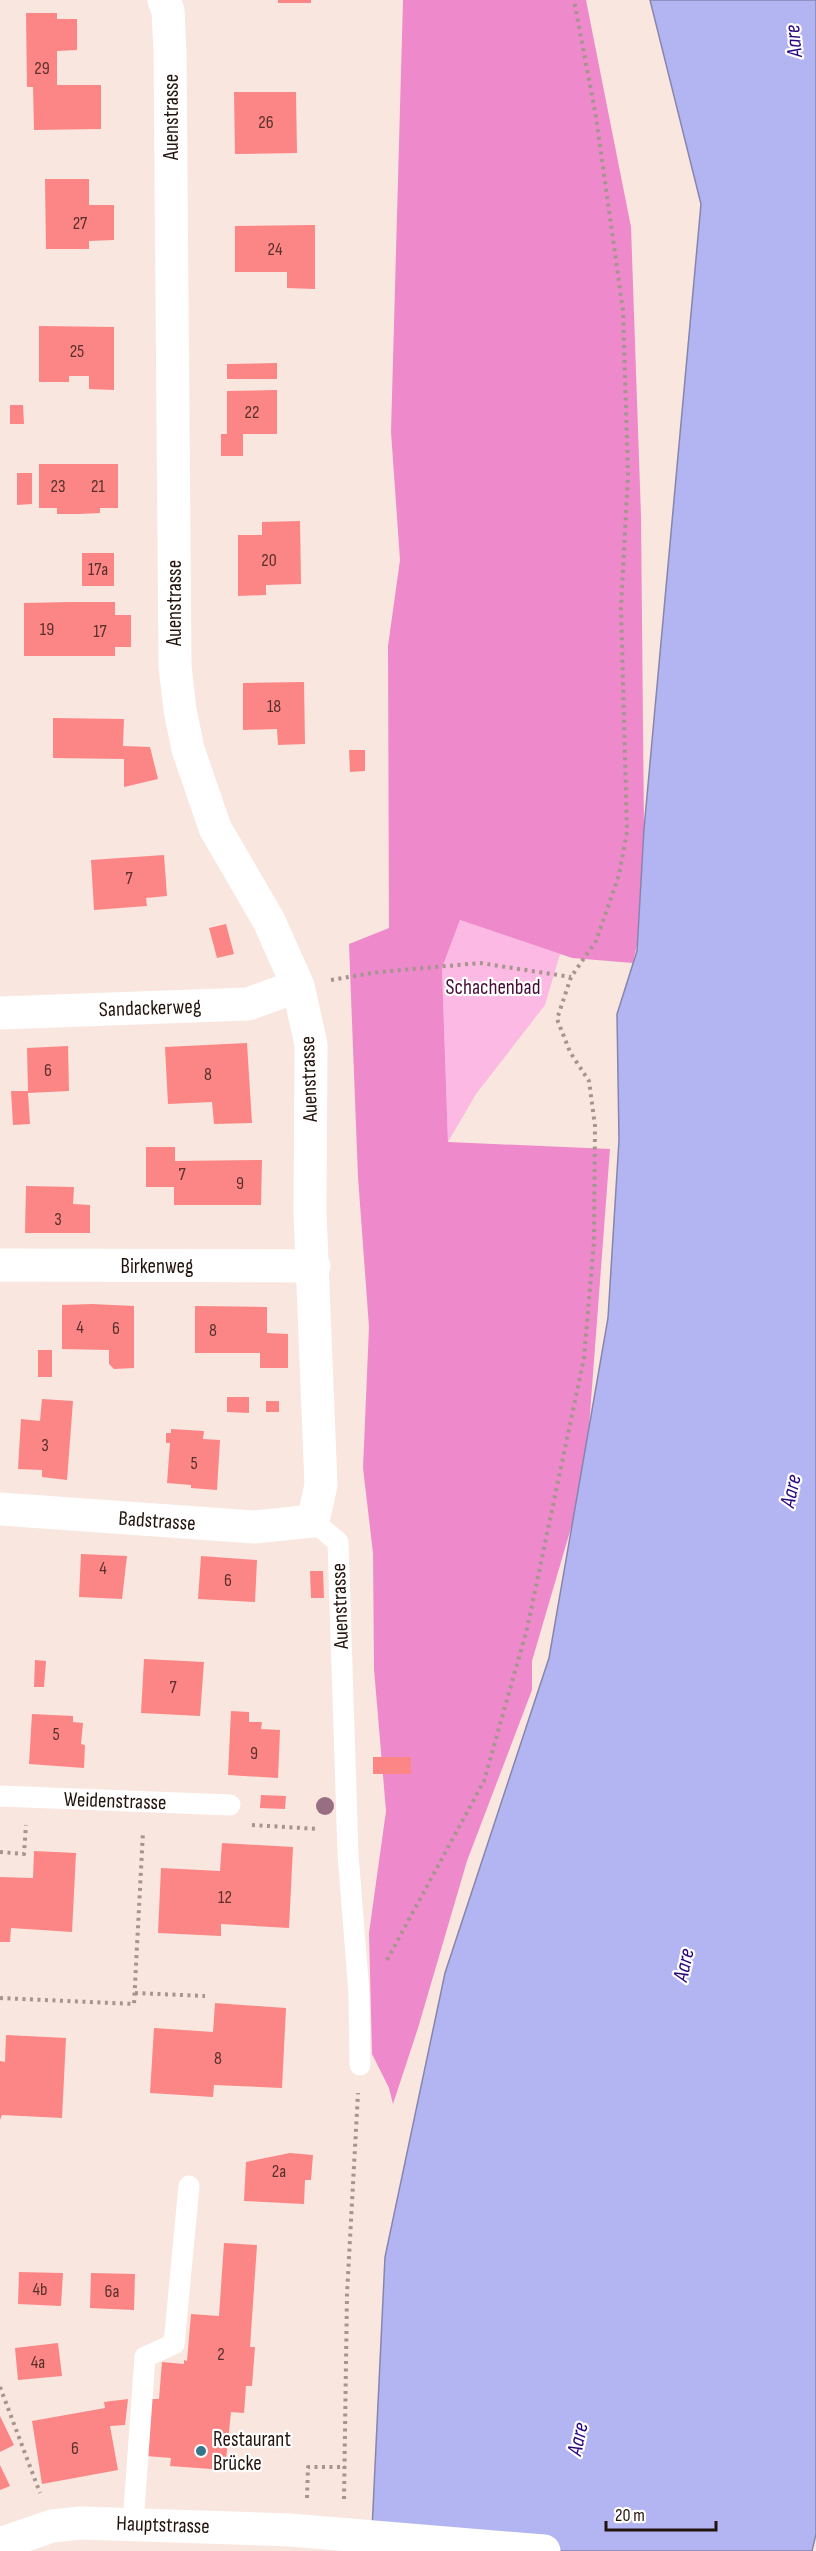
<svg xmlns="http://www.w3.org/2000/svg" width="816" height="2551" font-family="'Sofia Sans Condensed',sans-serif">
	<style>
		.green { fill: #fcb9e3 }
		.forest { fill: #ee8acb }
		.water { fill: #b2b5f2; stroke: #8785ae; stroke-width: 1.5 }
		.building { fill: #fb8685 }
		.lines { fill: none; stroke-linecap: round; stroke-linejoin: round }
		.path { stroke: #a6948e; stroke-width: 4; stroke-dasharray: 3 4.5; stroke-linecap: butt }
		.service { stroke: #fff; stroke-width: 21 }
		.minor { stroke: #fff; stroke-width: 33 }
		.secondary { stroke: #fff; stroke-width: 33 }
		.tree { fill: #986e83 }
		.poi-dot { fill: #357589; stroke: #fff; stroke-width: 2 }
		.labels { text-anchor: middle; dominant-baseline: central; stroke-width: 4.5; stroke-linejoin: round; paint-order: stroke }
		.number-label { font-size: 18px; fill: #5a302c }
		.street-label { font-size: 21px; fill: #24140e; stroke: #fff }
		.park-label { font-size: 21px; fill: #480c38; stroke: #fff }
		.poi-label { font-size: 21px; fill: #24140e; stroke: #fff; text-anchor: start }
		.water-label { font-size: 22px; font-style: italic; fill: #2a067f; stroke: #fff }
	</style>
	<rect width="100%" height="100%" fill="#f9e6df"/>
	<path class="green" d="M460 920 560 954 545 1005 476 1094 448 1142 442 968Z"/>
	<path class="forest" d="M403 0H586L631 227 641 516 644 829 638 940 633 963 572 958 460 920 442 968 448 1142 610 1149 585 1480 532 1661V1690L467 1861 418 2028 393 2104 389 2088 372 2054 369 1933 386 1811 374 1669 373 1553 363 1468 369 1327 358 1177 349 944 389 928 388 646 400 560 391 432Z"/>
	<path class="water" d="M650 0H816V2534L812 2551H371L385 2257 445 1973 549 1658 608 1318 619 1140 617 1014 637 951 644 829 701 204Z"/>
	<path class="building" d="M278 0H311V3H278Z
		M26 13H57V19H77V50L57 51V85H101V129L34 130 33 87H27Z
		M234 92H296L297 153 235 154Z
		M45 179H89V205H114V240L89 241V249H46Z
		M315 225V289L287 288V272H235V226Z
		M39 326 114 327V390L89 389V376H69V382H39Z
		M277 363V379H227V364Z
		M277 390V434H243V456H221V434H227V391Z
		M10 405H23L24 424H10Z
		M39 464H118V508H100V513L79 514H57V508H39Z
		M17 473H32V504L17 505Z
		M300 521 301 584 266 585V595L238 596V535H262V522Z
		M82 553H114V586H82Z
		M69 602H115V615H131V647H115V656H24V603Z
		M304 682 305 744 278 745 277 729 243 730V683Z
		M53 718 124 719 123 746 150 747 158 779 124 787V759L53 758Z
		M349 750H365V771L350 772Z
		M164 855 167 896 146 898 147 906 94 910 91 860Z
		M226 924 234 954 217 958 209 928Z
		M247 1043 252 1123 214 1124 212 1102 168 1104 165 1047Z
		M68 1046 69 1091 28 1093 30 1124 13 1125 11 1091H28L27 1048Z
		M146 1147H175V1161L262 1160 261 1205H174V1187H146Z
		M26 1186 74 1187 73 1204 90 1205V1233H25Z
		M92 1304 134 1306V1368L114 1369 109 1364V1350L62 1349V1305Z
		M195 1306 267 1307V1333L288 1334V1368H260V1353H195Z
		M38 1350H52V1377H38Z
		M227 1397H249V1413L227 1412Z
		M42 1399 73 1401 67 1480 42 1477V1470L18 1469 21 1419 40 1421Z
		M266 1401H279V1412H266Z
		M171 1429 204 1431 203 1439 220 1440 217 1490 191 1488V1485L167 1483 170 1443H166V1433H171Z
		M81 1554 127 1556 122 1599 79 1597Z
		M201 1556 257 1560 255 1602 198 1599Z
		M310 1571H323L324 1598H311Z
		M144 1659 204 1662 200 1716 141 1713Z
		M35 1660 46 1661 44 1687H34Z
		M231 1711 249 1712V1722H262L261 1729 280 1730 278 1778 228 1775Z
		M32 1714 73 1716V1722L83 1723 81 1744 85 1745 84 1768 29 1764Z
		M373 1757H411V1774H373Z
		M261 1795 286 1796 285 1809 260 1808Z
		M222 1843 293 1847 289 1928 221 1924V1936L158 1933 161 1868 220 1871Z
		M34 1851 76 1853 72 1932 11 1928 10 1942H0V1877L33 1878Z
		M215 2003 286 2008 282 2088 214 2085 213 2097 150 2093 154 2028 213 2032Z
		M6 2035 66 2038 62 2118 2 2115 0 2120V2061L5 2062Z
		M290 2153 313 2155 311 2180H305L304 2204 244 2201 246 2162Z
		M224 2243 257 2245 250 2347H255L252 2386H246L244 2413 231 2412 225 2470 170 2466 171 2458 146 2456 150 2399H159L162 2362 184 2364V2360L187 2361 191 2314 219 2316Z
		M19 2272 63 2273 61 2306 18 2304Z
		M91 2273 135 2274 134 2310 90 2308Z
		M58 2343 62 2376 18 2380 15 2348Z
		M128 2399 125 2425 110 2426 118 2470 42 2484 32 2421 105 2408 104 2402Z
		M0 2416 14 2445 0 2452Z
		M0 2465 10 2486 0 2490Z"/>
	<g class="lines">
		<path class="path" d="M331 980 379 972 480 963 571 977
			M252 1825 319 1829
			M0 1852 24 1854 26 1825
			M387 1960 484 1781 527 1629 584 1358 594 1241 595 1126 589 1081 570 1052 557 1019 571 977 596 941 619 875 627 832 621 608 628 475 623 311 596 117 574 0
			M135 1993 205 1996
			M0 1998 134 2004 143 1831
			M0 2387 40 2493
			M307 2498 308 2467H345
			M344 2499 347 2294 358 2093"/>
		<path class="service" d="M313 1521 338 1542 348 1854 359 1994 360 2065
			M0 1796 230 1805
			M133 2524 145 2357 174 2344 189 2186"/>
		<path class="minor" d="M0 1013 248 1004 298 986
			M0 1265 314 1266
			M0 1509 254 1527 313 1521 321 1485 310 1212 311 1044 298 986 269 921 215 828 188 749 180 710 175 666 170 52 168 11 164 0"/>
		<path class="secondary" d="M0 2544 52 2526 81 2523 290 2530 544 2551"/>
	</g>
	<circle class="tree" cx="325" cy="1806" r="9"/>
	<circle class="poi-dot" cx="201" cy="2451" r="6"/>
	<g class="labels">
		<g class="number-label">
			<text x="42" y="68">29</text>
			<text x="266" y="122">26</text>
			<text x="80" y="223">27</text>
			<text x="275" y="249">24</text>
			<text x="77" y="351">25</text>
			<text x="252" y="412">22</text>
			<text x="58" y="486">23</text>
			<text x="98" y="486">21</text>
			<text x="269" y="560">20</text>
			<text x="98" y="569">17a</text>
			<text x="47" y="629">19</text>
			<text x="100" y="631">17</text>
			<text x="274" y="706">18</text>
			<text x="129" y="878">7</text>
			<text x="48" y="1070">6</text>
			<text x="208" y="1074">8</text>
			<text x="182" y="1174">7</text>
			<text x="240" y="1183">9</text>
			<text x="58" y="1219">3</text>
			<text x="80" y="1327">4</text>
			<text x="116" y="1328">6</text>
			<text x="213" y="1330">8</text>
			<text x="45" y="1445">3</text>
			<text x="194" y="1463">5</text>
			<text x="103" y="1568">4</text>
			<text x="228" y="1580">6</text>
			<text x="173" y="1687">7</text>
			<text x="56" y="1734">5</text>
			<text x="254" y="1753">9</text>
			<text x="225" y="1897">12</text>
			<text x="218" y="2058">8</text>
			<text x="279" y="2171">2a</text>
			<text x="40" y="2289">4b</text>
			<text x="112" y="2291">6a</text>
			<text x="221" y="2354">2</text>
			<text x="38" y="2362">4a</text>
			<text x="75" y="2448">6</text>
		</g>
		<g class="street-label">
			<text transform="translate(171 117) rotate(-90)">Auenstrasse</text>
			<text transform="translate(174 603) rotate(-90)">Auenstrasse</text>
			<text transform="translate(150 1008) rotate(-2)">Sandackerweg</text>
			<text transform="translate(309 1079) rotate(-92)">Auenstrasse</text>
			<text x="157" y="1266">Birkenweg</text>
			<text transform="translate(157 1521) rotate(4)">Badstrasse</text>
			<text transform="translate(340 1606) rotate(-92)">Auenstrasse</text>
			<text transform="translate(115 1801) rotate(2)">Weidenstrasse</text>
			<text transform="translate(163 2525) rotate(2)">Hauptstrasse</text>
		</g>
		<g class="park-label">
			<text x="493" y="987">Schachenbad</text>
		</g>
		<g class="poi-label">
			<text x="213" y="2439">Restaurant<tspan x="213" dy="24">Brücke</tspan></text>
		</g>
		<g class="water-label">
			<text transform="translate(794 41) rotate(-95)">Aare</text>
			<text transform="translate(791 1491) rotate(-77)">Aare</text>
			<text transform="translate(684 1965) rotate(-77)">Aare</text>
			<text transform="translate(578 2439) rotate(-77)">Aare</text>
		</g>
	</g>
	<path d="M606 2521v9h110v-9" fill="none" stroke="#24140e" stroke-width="3"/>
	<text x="615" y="2521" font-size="18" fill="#24140e" stroke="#ffffff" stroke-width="4.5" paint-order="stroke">20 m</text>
</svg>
